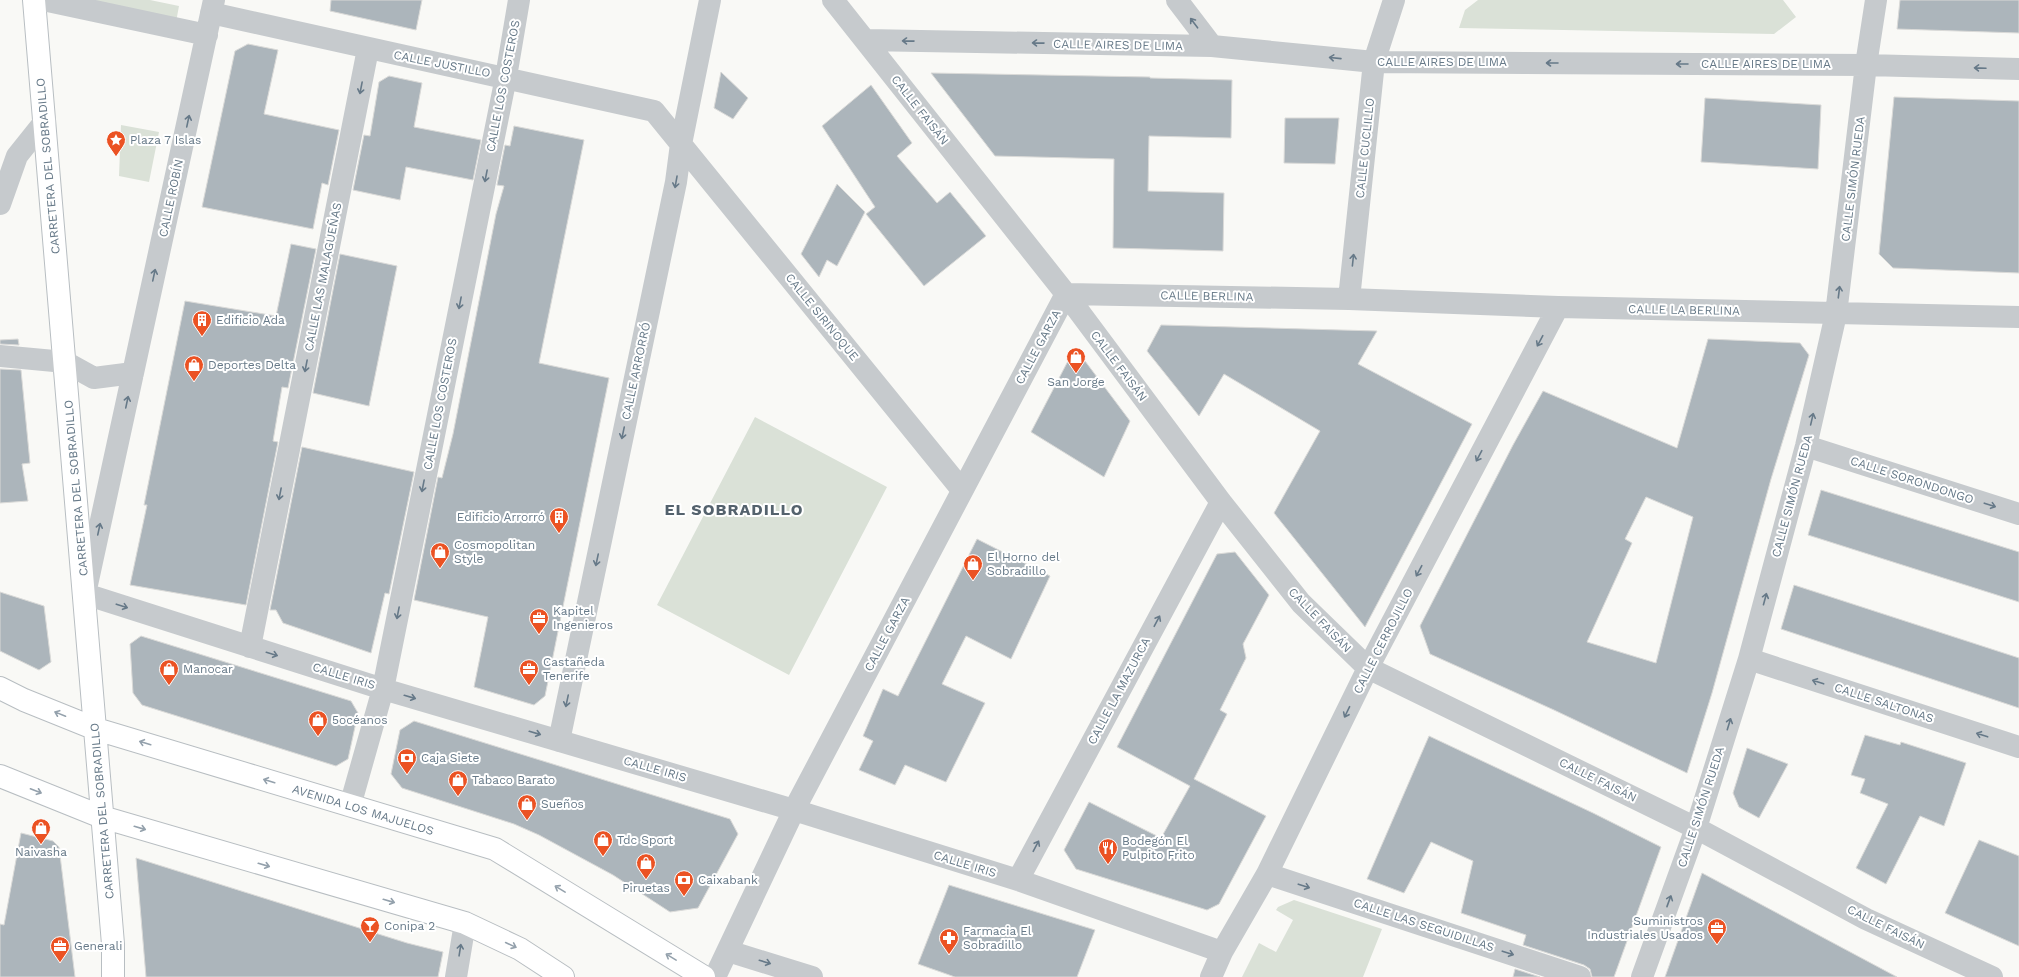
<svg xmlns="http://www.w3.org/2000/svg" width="2019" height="977" font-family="'Work Sans',sans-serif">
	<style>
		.green { fill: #dae1d7 }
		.building { fill: #acb5bb; stroke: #dadad8; fill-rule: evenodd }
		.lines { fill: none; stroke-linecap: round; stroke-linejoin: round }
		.secondary-casing { stroke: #b8bec2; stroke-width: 24 }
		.street { stroke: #c6cacd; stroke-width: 22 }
		.secondary { stroke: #fff; stroke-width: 22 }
		.oneway { stroke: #667988 }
		.oneway2 { stroke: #94a1ac }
		.labels { text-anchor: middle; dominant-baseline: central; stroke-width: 4; stroke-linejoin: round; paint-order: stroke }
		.street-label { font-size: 12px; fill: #667988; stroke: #fff }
		.poi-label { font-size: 12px; fill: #667988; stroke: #fff; text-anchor: start }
		.district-label { font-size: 16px; font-weight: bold; letter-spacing: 1px; fill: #54626d; stroke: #fff }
	</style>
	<rect width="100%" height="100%" fill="#f9f9f6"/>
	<path class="green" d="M76 0H150L179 6 176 22Z
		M1478 0H1783L1796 17 1774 34 1459 28 1465 10Z
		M121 125 159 132 149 182 119 176Z
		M755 417 887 487 789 675 657 605Z
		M1294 900 1382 929 1363 977H1242L1259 943 1276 952 1293 920 1276 910 1278 907Z"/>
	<path class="building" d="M331 0H422L416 30 330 11Z
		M1900 0H2019V33L1897 29Z
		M248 44 278 50 264 114 339 130 328 185 322 183 313 229 202 207 235 51Z
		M721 72 748 98 733 119 714 108Z
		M931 73 1150 77V78L1232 80 1231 138 1149 136 1148 191 1224 193 1223 251 1113 248 1114 159 995 156Z
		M389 76 422 83 414 127 481 140 473 180 406 167 400 200 353 190 364 135 370 136 379 82Z
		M871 85 912 143 897 156 937 203 950 192 986 236 924 286 866 214 875 207 822 126Z
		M1894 97 2019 101V273L1893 268 1879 254Z
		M1705 98 1821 105 1818 169 1701 162Z
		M1285 118H1339L1335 164 1284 163Z
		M514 126 584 140 539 363 609 378 545 696 534 705 474 687 488 617 414 600 438 477 442 478 453 434 496 214 504 186 497 185 505 145 510 146Z
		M837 184 865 212 837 266 827 260 819 277 801 254Z
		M291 244 316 249 288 388 282 387 273 441 278 442 246 605 130 585 147 505H144L185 301 276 316Z
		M340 254 397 266 369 406 313 393Z
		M1161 325 1377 331 1358 364 1472 424 1365 627 1274 513 1320 431 1224 374 1199 416 1147 351Z
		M18 339 19 345 0 344V340Z
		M1708 339 1800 343 1809 355 1771 479 1712 693 1687 773 1554 710 1430 654 1420 626 1513 445 1543 391 1677 448ZM1646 497 1693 517 1656 663 1587 642 1632 543 1625 539Z
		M1069 359 1085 361 1130 421 1104 477 1031 432Z
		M0 369 21 370 30 463 22 464 28 501 0 503Z
		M302 447 414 472 389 594 385 593 371 653 283 623 276 610H270Z
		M1821 490 2019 552V602L1808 535Z
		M977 539 1050 576 1011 659 966 636 942 684 985 703 946 782 905 765 895 785 859 770 873 741 863 736 883 689 898 696Z
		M1235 552 1269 595 1243 644 1246 658 1220 710 1227 714 1194 779 1266 816 1219 904 1207 910 1076 869 1064 850 1089 802 1161 838 1190 786 1117 747 1217 554Z
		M1794 585 2019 658V708L1781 629Z
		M0 592 44 606 51 662 39 670 0 651Z
		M141 636 351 701 358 713 348 759 336 766 142 705 133 693 130 644Z
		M414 721 730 819 738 834 698 908 670 912 613 875 539 835 514 824 402 788 391 774 400 730Z
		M1865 735 1900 745 1901 742 1966 763 1944 826 1920 816 1886 884 1856 868 1888 804 1860 793 1865 779 1851 775Z
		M1429 736 1593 813 1661 847 1614 977H1592L1590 969 1584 965 1523 945 1526 935 1461 913 1473 861 1431 842 1404 893 1367 879Z
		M1747 748 1788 764 1759 818 1739 807 1733 793Z
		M21 833 53 841 59 847 75 977H0V924L4 925Z
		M1979 840 2019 856V946L1945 913Z
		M136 858 407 943 443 952 438 977H146Z
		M1702 873 1897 977H1665Z
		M949 885 1095 930 1077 977H955L918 964Z
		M1515 969 1540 977H1513Z"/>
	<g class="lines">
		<g class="secondary-casing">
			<path id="secondary" d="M34 0 113 944V977
				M0 688 24 700 96 729 495 849 704 977
				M0 776 102 817 465 923 520 949 563 977"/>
		</g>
		<path class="street" d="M43 0 207 35
			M214 0 85 594 383 689 794 810 1018 880 1222 952
			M833 0 1066 294 1221 502 1301 603 1368 668 1696 828 1866 919 1992 977
			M1177 0 1212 46
			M211 13 654 111 962 490
			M865 40 1212 46 1374 62 1866 65 2019 69
			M0 204 17 156 45 121
			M1066 294 1349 299 1558 307 2019 317
			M1349 299 1374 62 1394 0
			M0 356 65 362 94 378 133 373
			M1806 446 2019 514
			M250 647 368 49
			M1749 659 2019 747
			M559 741 676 182 681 144 710 0
			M350 806 383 689 506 77 519 0
			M1267 874 1580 977
			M1018 880 1221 502
			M728 951 812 977
			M456 977 465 923
			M715 977 794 810 1066 294
			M1211 977 1222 952 1267 874 1368 668 1558 307
			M1642 977 1696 828 1749 659 1806 446 1836 314 1866 65 1876 0"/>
		<use href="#secondary" class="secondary"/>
	</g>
	<defs><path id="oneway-shaft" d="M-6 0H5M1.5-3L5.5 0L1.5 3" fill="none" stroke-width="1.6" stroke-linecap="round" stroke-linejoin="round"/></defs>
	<g class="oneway">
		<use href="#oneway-shaft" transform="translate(1194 23) rotate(-127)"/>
		<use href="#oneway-shaft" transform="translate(908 41) rotate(-179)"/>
		<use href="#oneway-shaft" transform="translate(1038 43) rotate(-179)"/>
		<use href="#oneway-shaft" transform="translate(1335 58) rotate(-174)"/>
		<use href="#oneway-shaft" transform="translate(1552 63) rotate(-180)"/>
		<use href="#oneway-shaft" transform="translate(1682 64) rotate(-180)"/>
		<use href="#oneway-shaft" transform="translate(1980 68) rotate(-178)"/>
		<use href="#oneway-shaft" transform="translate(361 88) rotate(101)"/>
		<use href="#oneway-shaft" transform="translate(188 121) rotate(-78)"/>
		<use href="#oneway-shaft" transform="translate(486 176) rotate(101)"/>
		<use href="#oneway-shaft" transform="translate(676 182) rotate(100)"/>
		<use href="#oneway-shaft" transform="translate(1353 260) rotate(-84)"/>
		<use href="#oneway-shaft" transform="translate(154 275) rotate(-78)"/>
		<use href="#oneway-shaft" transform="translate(1839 292) rotate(-83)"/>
		<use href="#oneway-shaft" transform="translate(460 303) rotate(101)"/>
		<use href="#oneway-shaft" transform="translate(1540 341) rotate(118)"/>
		<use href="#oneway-shaft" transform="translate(306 366) rotate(101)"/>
		<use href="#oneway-shaft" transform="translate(127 402) rotate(-78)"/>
		<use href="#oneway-shaft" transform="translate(1812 419) rotate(-77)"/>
		<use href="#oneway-shaft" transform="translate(623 433) rotate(102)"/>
		<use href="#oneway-shaft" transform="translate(1479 456) rotate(118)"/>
		<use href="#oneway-shaft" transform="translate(423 486) rotate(101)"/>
		<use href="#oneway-shaft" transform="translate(280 494) rotate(101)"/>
		<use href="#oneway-shaft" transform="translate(1990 505) rotate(18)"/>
		<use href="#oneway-shaft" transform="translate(99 529) rotate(-78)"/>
		<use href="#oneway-shaft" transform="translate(597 560) rotate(102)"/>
		<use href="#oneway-shaft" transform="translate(1419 571) rotate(118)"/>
		<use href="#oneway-shaft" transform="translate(1765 599) rotate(-75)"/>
		<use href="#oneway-shaft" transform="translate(122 606) rotate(18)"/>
		<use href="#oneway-shaft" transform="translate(398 613) rotate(101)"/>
		<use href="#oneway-shaft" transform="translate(1157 621) rotate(-62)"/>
		<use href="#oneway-shaft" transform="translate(272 654) rotate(17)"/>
		<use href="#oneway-shaft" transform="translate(1818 682) rotate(-162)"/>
		<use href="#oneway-shaft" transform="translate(410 697) rotate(16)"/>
		<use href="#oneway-shaft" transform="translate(567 701) rotate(102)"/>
		<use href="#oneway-shaft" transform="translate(1347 712) rotate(116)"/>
		<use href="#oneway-shaft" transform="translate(1729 724) rotate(-73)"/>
		<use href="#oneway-shaft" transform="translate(535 733) rotate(16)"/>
		<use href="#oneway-shaft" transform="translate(1982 735) rotate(-162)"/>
		<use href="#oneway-shaft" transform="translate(1036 846) rotate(-62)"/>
		<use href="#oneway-shaft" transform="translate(1304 886) rotate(18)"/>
		<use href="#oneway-shaft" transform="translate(1669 901) rotate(-70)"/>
		<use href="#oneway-shaft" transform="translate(460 950) rotate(-81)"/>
		<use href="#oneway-shaft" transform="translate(1508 953) rotate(18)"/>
		<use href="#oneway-shaft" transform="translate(765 962) rotate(17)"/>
	</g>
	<g class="oneway2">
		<use href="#oneway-shaft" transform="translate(60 714) rotate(-158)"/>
		<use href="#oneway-shaft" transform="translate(145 743) rotate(-163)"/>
		<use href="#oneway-shaft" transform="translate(269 781) rotate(-163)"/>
		<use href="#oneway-shaft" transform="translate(36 791) rotate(21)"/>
		<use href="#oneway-shaft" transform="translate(140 828) rotate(16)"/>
		<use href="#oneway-shaft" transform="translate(264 865) rotate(16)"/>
		<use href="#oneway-shaft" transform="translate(560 889) rotate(-149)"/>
		<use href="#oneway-shaft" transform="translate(389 901) rotate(16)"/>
		<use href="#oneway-shaft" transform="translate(511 945) rotate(25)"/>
		<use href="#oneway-shaft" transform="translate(671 957) rotate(-149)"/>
	</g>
	<defs>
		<g id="sight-pin" transform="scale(1)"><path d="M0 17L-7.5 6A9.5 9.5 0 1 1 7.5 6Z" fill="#eb5223" stroke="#fff"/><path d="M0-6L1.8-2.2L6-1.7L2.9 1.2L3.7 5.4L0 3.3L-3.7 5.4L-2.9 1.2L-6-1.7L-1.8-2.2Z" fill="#fff"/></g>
		<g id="building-pin" transform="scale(1)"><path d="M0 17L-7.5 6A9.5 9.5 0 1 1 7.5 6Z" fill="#eb5223" stroke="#fff"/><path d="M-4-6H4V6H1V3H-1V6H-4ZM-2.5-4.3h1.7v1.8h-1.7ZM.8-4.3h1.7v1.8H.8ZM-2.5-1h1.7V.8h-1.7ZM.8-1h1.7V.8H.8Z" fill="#fff"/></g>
		<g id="shop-pin" transform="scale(1)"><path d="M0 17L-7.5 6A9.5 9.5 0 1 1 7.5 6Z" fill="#eb5223" stroke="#fff"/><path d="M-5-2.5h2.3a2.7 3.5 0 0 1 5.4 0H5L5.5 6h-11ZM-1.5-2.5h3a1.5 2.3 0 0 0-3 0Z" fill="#fff"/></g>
		<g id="office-pin" transform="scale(1)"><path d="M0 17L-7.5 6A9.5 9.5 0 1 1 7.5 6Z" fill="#eb5223" stroke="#fff"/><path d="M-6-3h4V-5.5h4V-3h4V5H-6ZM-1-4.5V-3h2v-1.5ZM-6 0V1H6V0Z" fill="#fff"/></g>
		<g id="bank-pin" transform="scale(1)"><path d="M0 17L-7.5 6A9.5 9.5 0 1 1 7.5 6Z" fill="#eb5223" stroke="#fff"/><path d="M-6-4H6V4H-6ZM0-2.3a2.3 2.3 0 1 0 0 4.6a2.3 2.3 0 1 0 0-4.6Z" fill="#fff"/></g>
		<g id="restaurant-pin" transform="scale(1)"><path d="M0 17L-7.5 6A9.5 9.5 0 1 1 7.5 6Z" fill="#eb5223" stroke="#fff"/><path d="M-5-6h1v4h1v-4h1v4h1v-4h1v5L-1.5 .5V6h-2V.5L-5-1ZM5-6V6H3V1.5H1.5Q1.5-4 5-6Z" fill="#fff"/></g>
		<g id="bar-pin" transform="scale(1)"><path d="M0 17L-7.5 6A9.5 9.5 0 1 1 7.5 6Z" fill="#eb5223" stroke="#fff"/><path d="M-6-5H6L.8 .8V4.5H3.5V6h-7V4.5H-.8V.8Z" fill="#fff"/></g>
		<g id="pharmacy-pin" transform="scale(1)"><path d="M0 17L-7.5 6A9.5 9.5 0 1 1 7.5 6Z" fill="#eb5223" stroke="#fff"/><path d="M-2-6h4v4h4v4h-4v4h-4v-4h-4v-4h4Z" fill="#fff"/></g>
	</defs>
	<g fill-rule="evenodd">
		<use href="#sight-pin" x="116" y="140"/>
		<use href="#building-pin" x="202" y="320"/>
		<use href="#shop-pin" x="1076" y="357"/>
		<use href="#shop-pin" x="194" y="365"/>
		<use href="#building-pin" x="559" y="517"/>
		<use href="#shop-pin" x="440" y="552"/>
		<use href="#shop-pin" x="973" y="564"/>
		<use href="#office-pin" x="539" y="618"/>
		<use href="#shop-pin" x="169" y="669"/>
		<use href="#office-pin" x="529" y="669"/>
		<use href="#shop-pin" x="318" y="720"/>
		<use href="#bank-pin" x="407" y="758"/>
		<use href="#shop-pin" x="458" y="780"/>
		<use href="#shop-pin" x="527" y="804"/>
		<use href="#shop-pin" x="41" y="828"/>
		<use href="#shop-pin" x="603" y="840"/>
		<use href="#restaurant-pin" x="1108" y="848"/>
		<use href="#shop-pin" x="646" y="863"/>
		<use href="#bank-pin" x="684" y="880"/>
		<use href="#bar-pin" x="370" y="926"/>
		<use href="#office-pin" x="1717" y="928"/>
		<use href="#pharmacy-pin" x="949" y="938"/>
		<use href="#office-pin" x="60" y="946"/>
	</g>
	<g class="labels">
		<g class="street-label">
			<text transform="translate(1118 45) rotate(1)">CALLE AIRES DE LIMA</text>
			<text x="1442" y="62">CALLE AIRES DE LIMA</text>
			<text transform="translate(442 64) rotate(11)">CALLE JUSTILLO</text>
			<text x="1766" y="64">CALLE AIRES DE LIMA</text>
			<text transform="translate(503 86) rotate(-79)">CALLE LOS COSTEROS</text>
			<text transform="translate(920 110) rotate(52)">CALLE FAISÁN</text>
			<text transform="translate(1365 148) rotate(-84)">CALLE CUCLILLO</text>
			<text transform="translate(48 166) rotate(-95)">CARRETERA DEL SOBRADILLO</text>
			<text transform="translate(1853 179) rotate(-83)">CALLE SIMÓN RUEDA</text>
			<text transform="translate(171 198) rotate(-78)">CALLE ROBÍN</text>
			<text transform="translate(323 277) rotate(-79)">CALLE LAS MALAGUEÑAS</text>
			<text transform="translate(1207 296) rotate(1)">CALLE BERLINA</text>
			<text transform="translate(1684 310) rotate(1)">CALLE LA BERLINA</text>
			<text transform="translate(822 317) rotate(51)">CALLE SIRINOQUE</text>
			<text transform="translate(1038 347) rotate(-62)">CALLE GARZA</text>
			<text transform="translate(1119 366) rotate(53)">CALLE FAISÁN</text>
			<text transform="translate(636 371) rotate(-78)">CALLE ARRORRÓ</text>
			<text transform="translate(440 404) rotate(-79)">CALLE LOS COSTEROS</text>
			<text transform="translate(1912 480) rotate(18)">CALLE SORONDONGO</text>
			<text transform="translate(76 488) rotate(-95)">CARRETERA DEL SOBRADILLO</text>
			<text transform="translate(1792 496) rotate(-75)">CALLE SIMÓN RUEDA</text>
			<text transform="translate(1320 620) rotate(46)">CALLE FAISÁN</text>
			<text transform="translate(887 634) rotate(-62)">CALLE GARZA</text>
			<text transform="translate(1383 641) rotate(-63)">CALLE CERROJILLO</text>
			<text transform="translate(344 676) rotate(17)">CALLE IRIS</text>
			<text transform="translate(1119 691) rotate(-62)">CALLE LA MAZURCA</text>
			<text transform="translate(1884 703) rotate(18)">CALLE SALTONAS</text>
			<text transform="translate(655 769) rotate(16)">CALLE IRIS</text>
			<text transform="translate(1598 780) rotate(26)">CALLE FAISÁN</text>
			<text transform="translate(1701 807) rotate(-72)">CALLE SIMÓN RUEDA</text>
			<text transform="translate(363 810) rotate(17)">AVENIDA LOS MAJUELOS</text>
			<text transform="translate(102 811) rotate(-95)">CARRETERA DEL SOBRADILLO</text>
			<text transform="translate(965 864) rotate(17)">CALLE IRIS</text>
			<text transform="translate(1424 925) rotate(18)">CALLE LAS SEGUIDILLAS</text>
			<text transform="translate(1886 927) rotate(26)">CALLE FAISÁN</text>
		</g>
		<g class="poi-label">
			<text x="130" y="140">Plaza 7 Islas</text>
			<text x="216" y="320">Edificio Ada</text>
			<text x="208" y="365">Deportes Delta</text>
			<text x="1076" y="382" text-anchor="middle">San Jorge</text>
			<text x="545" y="517" text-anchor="end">Edificio Arrorró</text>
			<text x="454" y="545">Cosmopolitan<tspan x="454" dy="14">Style</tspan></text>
			<text x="987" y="557">El Horno del<tspan x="987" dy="14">Sobradillo</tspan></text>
			<text x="553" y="611">Kapitel<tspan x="553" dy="14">Ingenieros</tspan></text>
			<text x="543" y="662">Castañeda<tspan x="543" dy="14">Tenerife</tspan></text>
			<text x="183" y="669">Manocar</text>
			<text x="332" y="720">5océanos</text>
			<text x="421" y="758">Caja Siete</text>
			<text x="472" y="780">Tabaco Barato</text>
			<text x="541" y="804">Sueños</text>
			<text x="617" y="840">Tdc Sport</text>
			<text x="1122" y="841">Bodegón El<tspan x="1122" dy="14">Pulpito Frito</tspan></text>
			<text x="41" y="852" text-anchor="middle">Naivasha</text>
			<text x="698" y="880">Caixabank</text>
			<text x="646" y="888" text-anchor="middle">Piruetas</text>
			<text x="1703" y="921" text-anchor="end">Suministros<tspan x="1703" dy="14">Industriales Usados</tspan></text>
			<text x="384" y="926">Conipa 2</text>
			<text x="963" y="931">Farmacia El<tspan x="963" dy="14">Sobradillo</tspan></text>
			<text x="74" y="946">Generali</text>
		</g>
		<g class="district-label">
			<text x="734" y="509">EL SOBRADILLO</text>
		</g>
	</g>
</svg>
